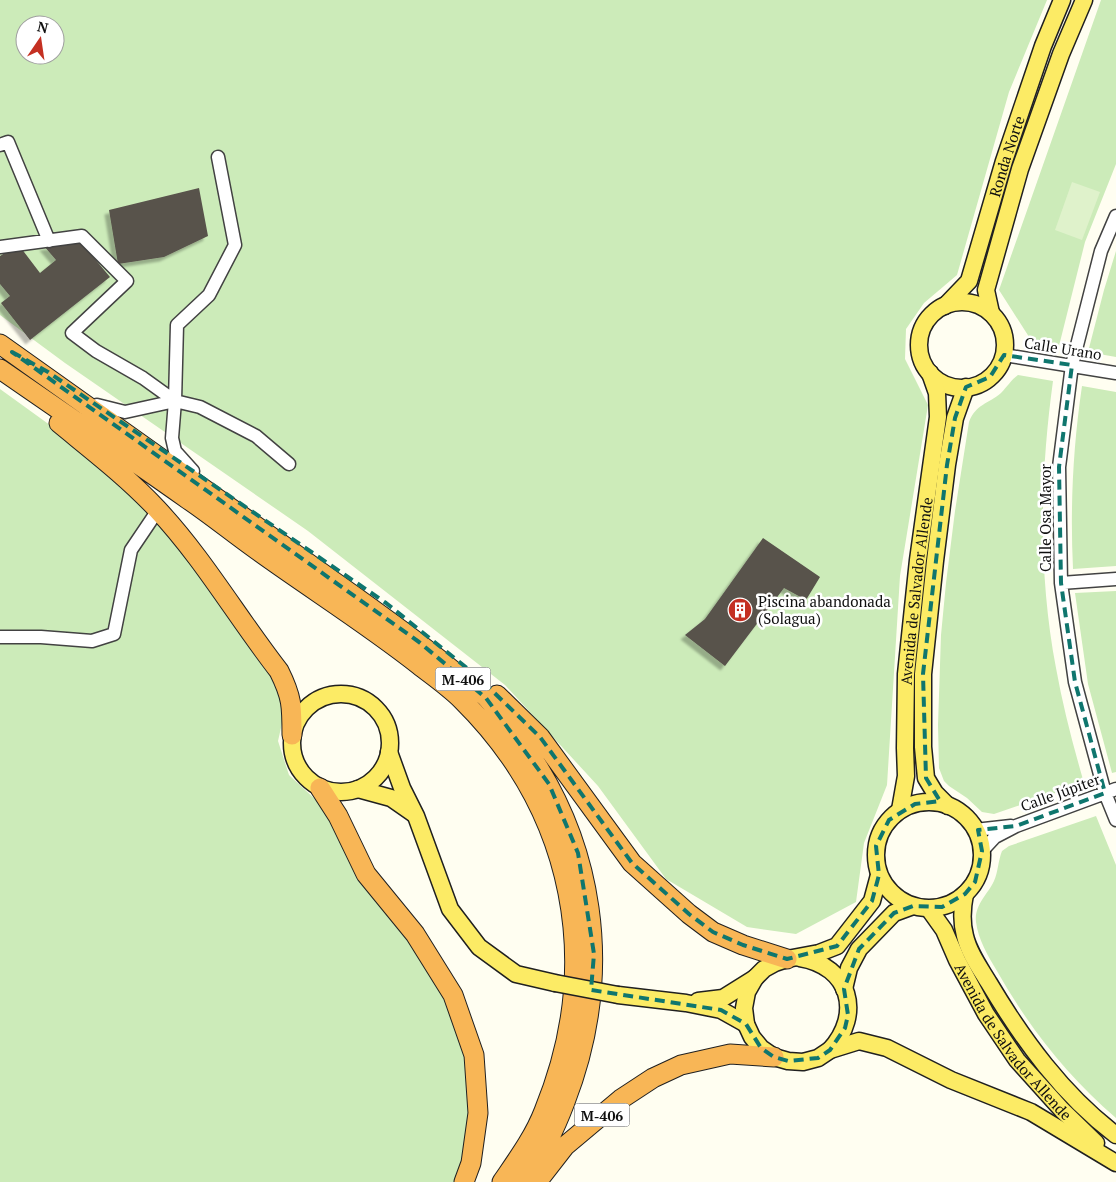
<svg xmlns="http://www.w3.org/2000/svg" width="1116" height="1182" font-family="'PT Serif',serif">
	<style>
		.green { fill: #ccebb9; fill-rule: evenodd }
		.pitch { fill: #dff2cb }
		.building { fill: #58524b; filter: url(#shadow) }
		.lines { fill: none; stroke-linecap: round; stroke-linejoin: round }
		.minor-casing { stroke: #424242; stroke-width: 15 }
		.major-casing { stroke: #202020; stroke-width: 19 }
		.highway-casing { stroke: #202020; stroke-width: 21 }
		.minor { stroke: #fff; stroke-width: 12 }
		.major { stroke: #fceb65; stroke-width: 16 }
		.highway { stroke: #f8b656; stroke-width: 19 }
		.major-bridge-casing { stroke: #202020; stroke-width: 19; stroke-linecap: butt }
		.major-bridge { stroke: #fceb65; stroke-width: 16 }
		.marked { fill: none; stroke: #0f766e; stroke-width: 4; stroke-dasharray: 10 6; stroke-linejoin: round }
		.labels { text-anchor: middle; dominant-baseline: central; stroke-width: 5; stroke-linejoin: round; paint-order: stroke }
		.shield { fill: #fff; stroke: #575757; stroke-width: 1 }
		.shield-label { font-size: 14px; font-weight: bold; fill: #0f0f0f }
		.street-label { font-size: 15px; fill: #0f0f0f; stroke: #fff }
		.poi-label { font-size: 15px; fill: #0f0f0f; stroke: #fff; text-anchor: start }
	</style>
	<defs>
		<filter id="shadow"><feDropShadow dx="-4.5" dy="4.5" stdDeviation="1" flood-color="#0004"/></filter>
	</defs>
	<rect width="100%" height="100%" fill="#fffef1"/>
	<path class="green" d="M0 0H1047L1009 92 957 275 924 303 906 329 905 359 928 405 900 576 887 785 864 843 856 902 796 934 747 927 666 879 598 786 505 685 308 531 65 363 0 315ZM25 25H55V55H25Z
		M1101 0H1116V164L1085 242 1059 346 1031 340 999 290Z
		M1116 251V357L1088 352 1104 290Z
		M1018 375 1053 381C1040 476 1038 573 1056 668 1063 707 1073 745 1084 783L994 814 982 812 967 798 949 786 944 781 939 768 938 725 941 635 946 583 955 511 969 422C976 404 988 404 1001 393 1007 387 1011 380 1018 375Z
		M1082 386 1116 392V566L1073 569C1070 507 1073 447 1082 386Z
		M0 389 90 454 147 506 271 670 285 710 278 741 289 775 332 815 438 979 460 1026 472 1103 464 1166 456 1182H0Z
		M1116 591V772L1112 773 1088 684 1075 593Z
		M1096 816 1116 865V1118C1067 1076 1028 1026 997 971 988 956 978 939 976 922 974 905 988 894 994 881 998 872 998 861 1002 851L1009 846Z"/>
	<path class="pitch" d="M1072 182 1100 192 1082 240 1055 230Z"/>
	<path class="building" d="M199 188 208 236 164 257 118 264 109 210Z
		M80 241 110 277 30 340 1 303 10 296 0 284V256L8 251 21 248 40 273 56 260 44 246Z
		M763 538 820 577 806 600 784 588 725 666 685 635 705 619Z"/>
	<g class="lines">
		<g class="minor-casing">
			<path id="minor" d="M0 145 8 142 49 241
				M1116 216 1101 251 1072 365 1059 467 1061 583 1075 682 1105 793 1116 820
				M0 247 82 236 127 281 72 333 96 351 143 378 175 401 200 407 256 436 289 464
				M1004 355 1116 373
				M175 401 177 325 209 295 235 245 218 157
				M97 405 125 412 175 401 172 438 175 451 193 471
				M1061 583 1116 579
				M0 637H41L92 641 114 634 131 550 158 510
				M975 830 1011 826
				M982 851 995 837 1016 826 1116 789"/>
		</g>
		<g class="major-casing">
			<g id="major">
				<circle cx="962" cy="345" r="43"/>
				<path id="s1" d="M945 306 969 281 1004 161 1043 46 1062 0"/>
				<path d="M991 313 986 290 1020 169 1061 54 1084 0"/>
				<circle cx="341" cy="743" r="49"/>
				<path d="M389 752 402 788 416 816 450 909 479 947 516 974 555 983"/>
				<path d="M358 789 391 798 414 814"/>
				<circle cx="929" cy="855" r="53"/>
				<path d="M948 806 935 793 926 778 923 747V674L935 561 947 465 955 418 966 387"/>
				<path id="s2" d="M900 810 906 776 905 748 906 674 918 560 938 417 937 393 930 373"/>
				<path d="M879 875 872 901 837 946 819 953 787 959 775 963 764 969 755 978 747 992 744 1008 746 1024 752 1037 761 1048 774 1057 788 1061 803 1062 818 1058 830 1050 859 1041 887 1048 951 1080 1031 1112 1116 1163"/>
				<path d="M965 894C962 909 961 921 965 936 969 953 980 968 989 983 1023 1040 1063 1095 1116 1135"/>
				<path id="s3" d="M929 909 944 930 957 960 986 1014 1017 1060 1062 1110 1096 1143"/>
				<path d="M800 958C850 966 863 1014 830 1050"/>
				<path d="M844 989 849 968 859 949 894 913 913 906"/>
				<path d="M618 995 686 1003 721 1010 746 1024"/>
				<path d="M698 1001 723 998 755 978"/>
			</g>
		</g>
		<g class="highway-casing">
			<path id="highway" d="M0 344C102 416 203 489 305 561 354 596 404 630 451 669 462 678 475 687 486 697 495 707 503 718 511 728 597 838 615 973 565 1102 554 1131 541 1158 523 1182
				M0 369C62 412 124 454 186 498 210 514 233 533 257 550 311 589 367 624 419 665 433 676 449 687 462 700 575 812 604 964 544 1111 534 1137 517 1160 502 1182
				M59 423C93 451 127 477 157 509 203 558 237 617 279 671 292 697 292 706 292 735
				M497 695 540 737 632 863 689 914 713 932 743 945 787 959
				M320 788 338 816 366 874 415 934 453 995 474 1055 478 1113 471 1163 464 1182
				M537 1182 565 1146 621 1099 653 1078 681 1065 730 1054 774 1057"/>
		</g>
		<use href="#minor" class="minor"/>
		<use href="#major" class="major"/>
		<use href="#highway" class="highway"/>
		<g class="major-bridge-casing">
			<path id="major-bridge" d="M555 983 618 995"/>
		</g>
		<use href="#major-bridge" class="major-bridge"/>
	</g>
	<path class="marked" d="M12 352 48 372 386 603 478 677 540 737 632 863 689 914 713 932 743 945 787 959 837 946 872 901 879 875 876 846 889 820 915 804 940 801 926 778 923 674 947 465 955 418 966 387 990 377 1004 355 1072 365 1059 467 1061 583 1075 682 1105 793 1016 826 978 830 982 851 975 882 965 894 942 907 913 906 894 913 859 949 844 989 848 1015 845 1028 830 1050 818 1058 788 1061 774 1057 761 1048 746 1024 721 1010 591 990 594 954 578 853 549 784 486 698 419 642Z"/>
	<defs>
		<g id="building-disc" transform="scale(1.25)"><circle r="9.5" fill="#c43022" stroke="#fff"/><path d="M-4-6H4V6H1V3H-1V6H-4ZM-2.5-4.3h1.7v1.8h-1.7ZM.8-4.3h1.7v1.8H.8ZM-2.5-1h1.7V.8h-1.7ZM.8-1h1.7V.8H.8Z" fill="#fff"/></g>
	</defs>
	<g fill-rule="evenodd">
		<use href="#building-disc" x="740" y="610"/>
	</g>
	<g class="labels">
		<g class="shield">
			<rect x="435.5" y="667.5" width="55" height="23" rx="4"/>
			<rect x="574.5" y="1103.5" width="55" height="23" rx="4"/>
		</g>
		<g class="shield-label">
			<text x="463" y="679">M-406</text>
			<text x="602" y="1115">M-406</text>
		</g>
		<g class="street-label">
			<text stroke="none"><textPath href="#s1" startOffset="165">Ronda Norte</textPath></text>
			<text transform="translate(1063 348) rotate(9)">Calle Urano</text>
			<text transform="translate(1045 518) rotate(-90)">Calle Osa Mayor</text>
			<text stroke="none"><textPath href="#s2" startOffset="220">Avenida de Salvador Allende</textPath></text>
			<text transform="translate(1060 792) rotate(-20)">Calle Júpiter</text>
			<text stroke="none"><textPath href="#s3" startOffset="158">Avenida de Salvador Allende</textPath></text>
		</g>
		<g class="poi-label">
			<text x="758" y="601">Piscina abandonada<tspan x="758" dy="17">(Solagua)</tspan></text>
		</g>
	</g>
	<g transform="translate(40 40) rotate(13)"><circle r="24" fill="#ffffff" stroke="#9f9f9f"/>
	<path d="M0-4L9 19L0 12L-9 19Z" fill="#c43022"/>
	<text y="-8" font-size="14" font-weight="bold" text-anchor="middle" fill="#0f0f0f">N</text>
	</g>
</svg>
